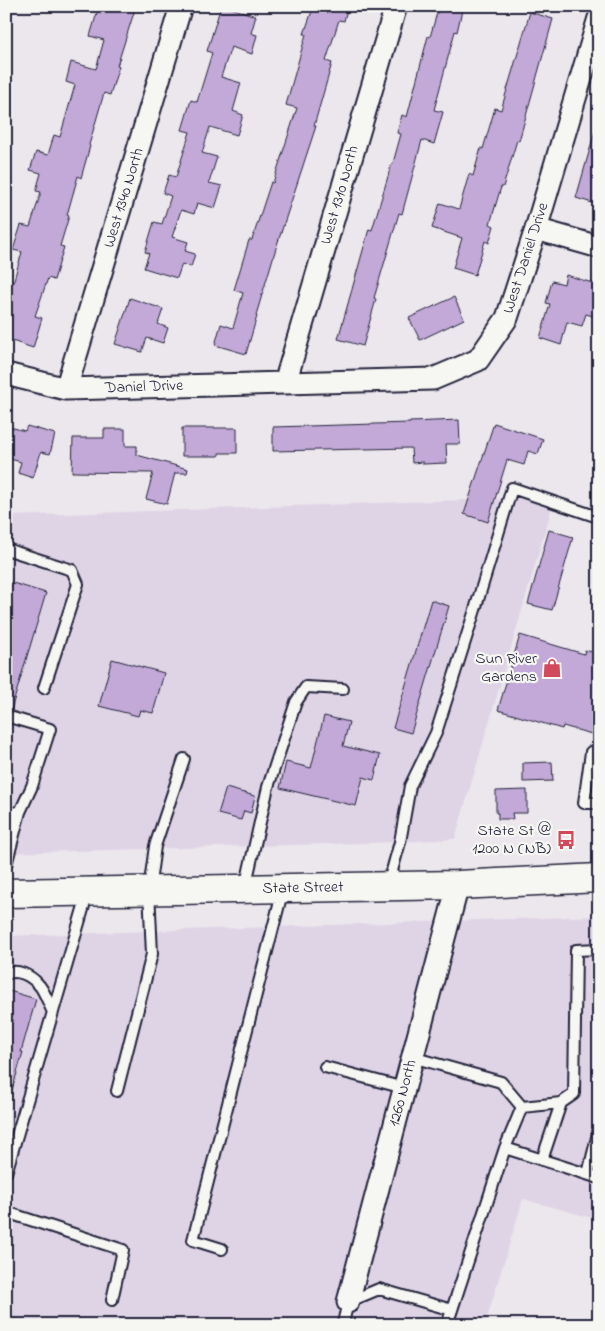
<svg xmlns="http://www.w3.org/2000/svg" width="605" height="1331" font-family="'Indie Flower',sans-serif">
	<style>
		.built { fill: #dfd4e6 }
		.building { fill: #c2a9d7; stroke: #22223b }
		.lines { fill: none; stroke-linecap: round; stroke-linejoin: round }
		.service-casing { stroke: #22223b; stroke-width: 14 }
		.minor-casing { stroke: #22223b; stroke-width: 25 }
		.primary-casing { stroke: #22223b; stroke-width: 31 }
		.service { stroke: #f6f6f2; stroke-width: 10 }
		.minor { stroke: #f6f6f2; stroke-width: 21 }
		.primary { stroke: #f6f6f2; stroke-width: 28 }
		.labels { text-anchor: middle; dominant-baseline: central; stroke-width: 4.5; stroke-linejoin: round; paint-order: stroke }
		.street-label { font-size: 16px; fill: #22223b; stroke: #f6f6f2 }
		.poi-label { font-size: 16px; fill: #22223b; stroke: #f6f6f2; text-anchor: end }
	</style>
	<rect width="100%" height="100%" fill="#ece7ed"/>
	<filter id="ink" filterUnits="userSpaceOnUse"><feTurbulence type="fractalNoise" baseFrequency=".02" numOctaves="2"/><feDisplacementMap in="SourceGraphic" scale="10" xChannelSelector="R" yChannelSelector="G"/><feConvolveMatrix kernelMatrix="1 2 1 2 8 2 1 2 1" color-interpolation-filters="sRGB"/></filter>
	<g filter="url(#ink)">
		<path class="built" d="M555 497 455 839 400 842 6 853V516Z
			M599 916V1220L523 1199 485 1325H6V936Z"/>
		<path class="building" d="M99 6H136L117 66H119L110 95 104 93 89 145 90 146 81 178 78 176 67 215 69 216 60 246 64 247 54 280 48 278 35 316 42 318 33 348 6 339V294L10 282 13 283 22 252 13 250 21 225 30 227 41 192 36 191 41 173 30 170 36 152 48 155 54 135 60 137 75 85 66 82 71 62 96 69 104 40 90 36Z
			M221 6H225L256 16 251 33 257 35 252 54 231 47 221 77 241 83 233 111 243 115 237 135 210 127 202 153 217 157 209 183 222 186 215 208 197 203 194 214 181 210 172 237 188 242 185 251 195 254 191 267 182 264 177 278 144 268 149 253 145 252 154 222 162 224 171 196 163 193 169 175 176 177 190 132 182 130 191 100 197 102 212 53 207 51Z
			M308 6H348L344 21 339 20 326 61 332 63 314 126H316L276 248 256 315 257 316 246 354 215 345 221 324 233 328 243 293 234 290 249 240H252L271 182 273 183 297 108 286 105 306 34H304L312 11 307 10Z
			M439 6H463L457 32 455 31 434 110 443 112 434 144 422 140 402 214 399 213 374 298 376 299 363 346 338 339 369 229 372 230 392 163H393L401 134 397 133 402 115 407 117 428 36 430 37Z
			M530 12 553 19 519 141 517 140 503 187H501L490 224 494 226 489 243 485 241 475 275 453 268 462 238 432 228 440 203 459 209 469 174 473 176 481 148 483 149 495 108 501 110Z
			M595 131H599V205L576 198Z
			M566 275 599 285V309L596 317 586 314 582 326 567 322 561 345 540 338 550 304 546 303 552 281 564 284Z
			M454 297 464 319 420 340 409 318Z
			M130 298 163 309 158 324 168 328 163 343 147 338 142 352 115 344Z
			M459 420 460 444H446L447 463 423 464V462L412 463 411 448 273 451V427L410 423V422Z
			M494 423 543 439 538 454 528 451 524 465 507 460 488 522 464 514Z
			M6 426 25 431 27 426 55 434 50 454 41 452 33 478 18 473 21 462 6 458Z
			M182 428H237V453H219V456H182Z
			M104 429H125V446H137V455L188 469 187 473H175L167 504 146 499 153 473 72 472 73 438H104Z
			M549 530 573 537 552 610 528 604Z
			M6 581 46 593 11 710 6 709Z
			M431 600 449 606 411 733 393 728Z
			M520 635 584 654 585 650 599 654V736L563 726 562 729 498 710Z
			M112 659 164 673 153 713 140 710 138 716 99 706Z
			M324 716 349 722 343 746 380 755 374 780 363 777 356 806 280 788 286 762 311 768Z
			M552 762 553 781 523 782V763Z
			M226 788 255 796 251 813 244 811 241 820 218 814Z
			M527 790V813H512L513 819H498V813H496V791Z
			M6 990 36 999 21 1052H23L10 1097 6 1096Z"/>
		<g class="lines">
			<g class="service-casing">
				<path id="service" d="M6 549 72 570 78 584 44 688
					M6 716 50 729 32 786 20 812
					M599 753 591 752 584 803H599
					M6 813 20 812 6 865
					M388 885 400 842 410 786 436 733 474 613 512 488 592 515
					M245 888 268 787 296 702 306 687 343 689
					M6 974C17 968 31 976 38 984 44 989 49 1005 53 1012
					M412 1057 501 1082 522 1107 505 1148
					M325 1067 404 1088
					M117 1091 152 954 149 890 155 846 184 759
					M522 1107 561 1103
					M542 1160 561 1103 574 1094 576 950 599 949
					M6 1173 88 892
					M588 1174 599 1129
					M6 1212 123 1250 112 1300
					M222 1249 193 1240 283 889
					M348 1325 343 1323 348 1302 379 1289 452 1310
					M447 1325 505 1148 599 1178"/>
			</g>
			<g class="minor-casing">
				<path id="minor" d="M536 229 599 247
					M6 374 66 389 433 379 478 360 507 318 536 229 599 18
					M285 383 396 6
					M66 389 181 6
					M348 1302 458 885"/>
			</g>
			<g class="primary-casing">
				<path id="primary" d="M6 893 458 885 599 878"/>
			</g>
			<use href="#service" class="service"/>
			<use href="#minor" class="minor"/>
			<use href="#primary" class="primary"/>
		</g>
	</g>
	<defs>
		<g id="shop-bare" transform="scale(1.5)"><path d="M-5-2.5h2.3a2.7 3.5 0 0 1 5.4 0H5L5.5 6h-11ZM-1.5-2.5h3a1.5 2.3 0 0 0-3 0Z" fill="#d1495b" stroke="#f6f6f2" stroke-width="2.5" paint-order="stroke"/></g>
		<g id="bus-bare" transform="scale(1.5)"><path d="M-5-6H5V4H4V6H2V4H-2V6H-4V4H-5ZM-3.5-4V0h7V-4ZM-3.5 1.2v1.5H-2V1.2ZM2 1.2v1.5H3.5V1.2Z" fill="#d1495b" stroke="#f6f6f2" stroke-width="2.5" paint-order="stroke"/></g>
	</defs>
	<g fill-rule="evenodd">
		<use href="#shop-bare" x="552" y="668"/>
		<use href="#bus-bare" x="566" y="840"/>
	</g>
	<g class="labels">
		<g class="street-label">
			<text transform="translate(340 195) rotate(-74)">West 1310 North</text>
			<text transform="translate(124 198) rotate(-73)">West 1340 North</text>
			<text transform="translate(526 258) rotate(-72)">West Daniel Drive</text>
			<text transform="translate(144 387) rotate(-2)">Daniel Drive</text>
			<text transform="translate(303 888) rotate(-1)">State Street</text>
			<text transform="translate(403 1093) rotate(-75)">1260 North</text>
		</g>
		<g class="poi-label">
			<text x="537" y="659">Sun River<tspan x="537" dy="18">Gardens</tspan></text>
			<text x="551" y="831">State St @<tspan x="551" dy="18">1200 N (NB)</tspan></text>
		</g>
	</g>
	<rect width="605" height="1331" fill="none" stroke="#f6f6f2" stroke-width="25"/>
	<rect x="12" y="12" width="580" height="1306" fill="none" stroke="#22223b" stroke-width="2" filter="url(#ink)"/>
</svg>
